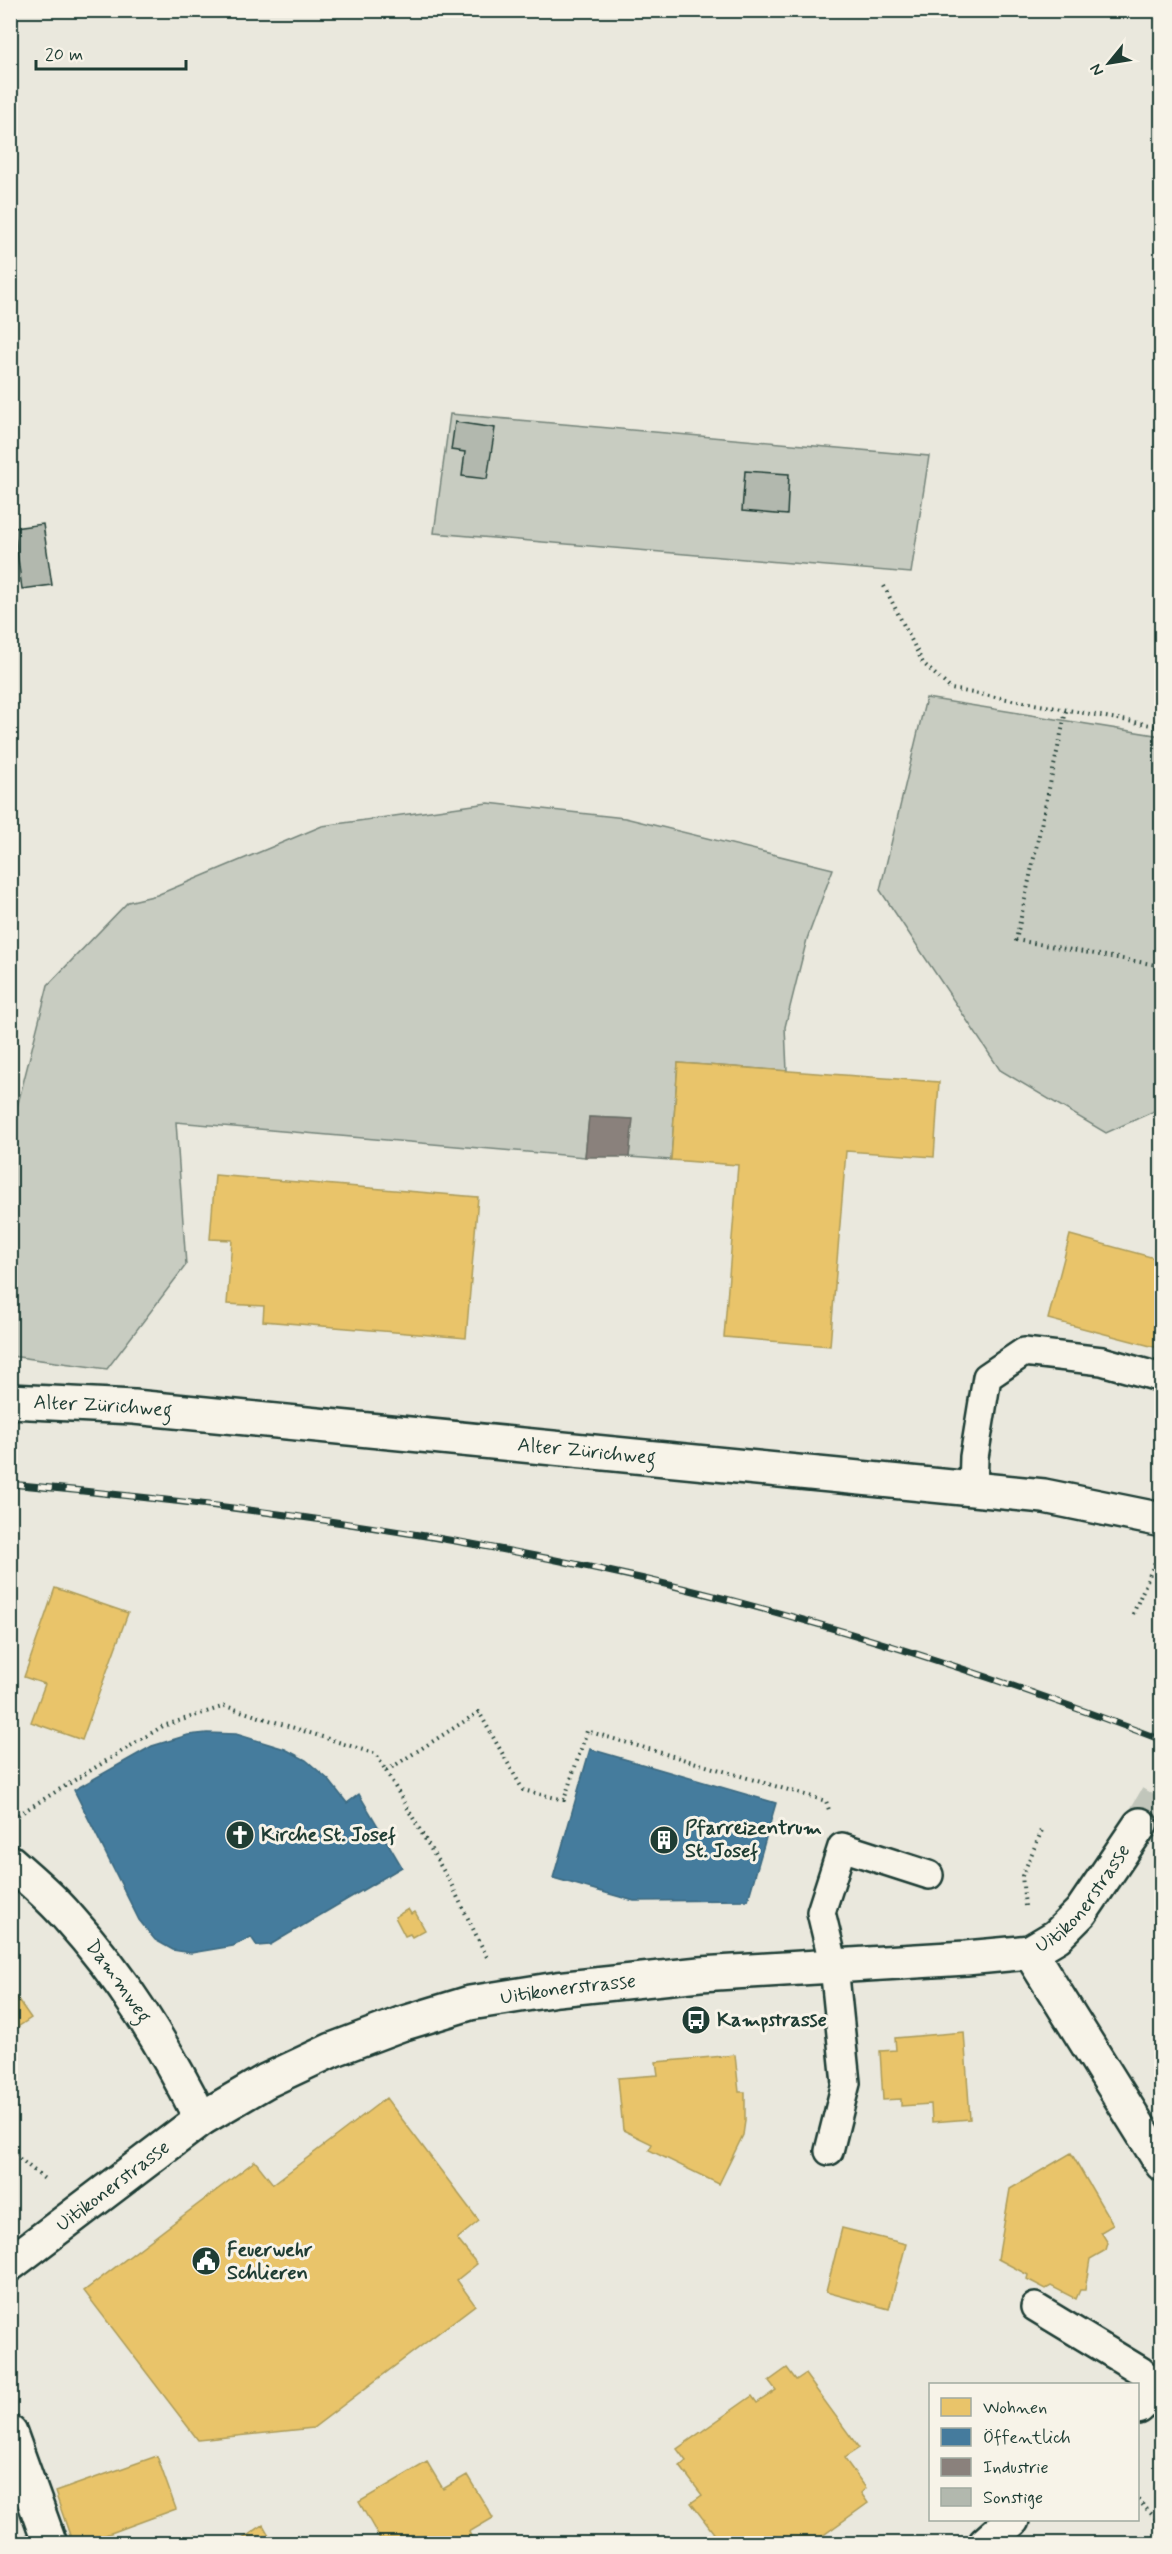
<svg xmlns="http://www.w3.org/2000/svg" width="1172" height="2554" font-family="Mynerve,sans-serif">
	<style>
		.green { fill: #c8ccc1; stroke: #74847a; stroke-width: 1.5 }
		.homes { fill: #e9c46a; stroke: #ac9c5a; stroke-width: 1.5 }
		.public { fill: #457b9d; stroke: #3a687e; stroke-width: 1.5 }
		.industry { fill: #8a817c; stroke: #6a6d66; stroke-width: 1.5 }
		.building { fill: #b2b8ae; stroke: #1f3d34; stroke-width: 1.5 }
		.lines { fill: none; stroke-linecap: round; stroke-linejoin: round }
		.tertiary-tunnel { stroke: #c1c6bb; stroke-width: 33; stroke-dasharray: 33 16; stroke-linecap: butt }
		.service-casing { stroke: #1f3d34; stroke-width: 32 }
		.minor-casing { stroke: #1f3d34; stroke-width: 38 }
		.tertiary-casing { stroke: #1f3d34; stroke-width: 38 }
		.path { stroke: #1f3d34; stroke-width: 4; stroke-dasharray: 1.5 4.5; stroke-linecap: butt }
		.service { stroke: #f7f3e8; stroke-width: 27 }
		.minor { stroke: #f7f3e8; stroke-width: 33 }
		.tertiary { stroke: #f7f3e8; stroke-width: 33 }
		.rail-casing { stroke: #1f3d34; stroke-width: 7 }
		.rail { stroke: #f7f3e8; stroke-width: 4.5; stroke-dasharray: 14; stroke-linecap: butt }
		.labels { text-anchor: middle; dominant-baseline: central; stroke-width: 6; stroke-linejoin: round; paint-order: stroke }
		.street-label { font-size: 20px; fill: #1f3d34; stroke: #f7f3e8 }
		.poi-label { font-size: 20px; font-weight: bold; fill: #1f3d34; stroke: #f7f3e8; text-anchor: start }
	</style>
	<rect width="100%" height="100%" fill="#eae8dd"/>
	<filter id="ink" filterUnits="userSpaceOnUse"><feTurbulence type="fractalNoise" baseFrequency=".0167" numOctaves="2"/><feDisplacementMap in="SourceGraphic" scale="12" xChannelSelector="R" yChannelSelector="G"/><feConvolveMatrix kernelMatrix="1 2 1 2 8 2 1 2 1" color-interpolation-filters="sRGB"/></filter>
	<g filter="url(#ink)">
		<path class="green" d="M450 414 929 456 911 573 434 533Z
			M926 698 1161 736V1108L1106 1133 1000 1070 880 890Z
			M488 803 625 818 833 869 807 939 785 1027 787 1071 678 1063 671 1160 629 1157 632 1119 589 1117 585 1157 176 1122 186 1265 107 1369 11 1356V1131L48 985 128 902 157 895 322 826Z"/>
		<path class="homes" d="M678 1063 939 1082 934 1157 846 1151 830 1346 724 1337 738 1165 671 1160Z
			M215 1175 478 1197 466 1338 263 1321 264 1306 227 1304 232 1240 210 1239Z
			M1070 1235 1162 1260V1349L1048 1319Z
			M55 1588 128 1613 82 1740 31 1722 45 1684 24 1677Z
			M408 1909 411 1914 415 1912 425 1930 412 1937 410 1934 405 1936 395 1917Z
			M10 1988 31 2018 10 2032Z
			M964 2032 970 2119 932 2122 931 2104 901 2106V2099L883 2100 880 2051 896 2050 895 2038Z
			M735 2055 739 2092H745V2121L743 2135 719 2184 649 2150 652 2144 623 2130 618 2078 658 2075 656 2062Z
			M386 2098 479 2221 457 2239 477 2264 457 2280 475 2305 313 2428 198 2440 84 2291 255 2161 273 2184Z
			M1071 2153 1113 2225 1101 2232 1108 2243 1106 2250 1090 2259 1085 2290H1080L1076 2299 1051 2286 1046 2289 1027 2279 1028 2275 998 2259 1010 2189Z
			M842 2228 906 2244 889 2309 826 2292Z
			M787 2368 796 2380 805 2374 859 2448 844 2458 866 2488 861 2493 868 2503 811 2544H722L691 2503 702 2495 680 2466 686 2461 677 2449 752 2396 757 2403 776 2390 769 2381Z
			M157 2456 176 2509 81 2544H73L55 2492Z
			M427 2462 443 2489 467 2475 493 2518 469 2532 475 2544H383L359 2502Z
			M10 2513 21 2544H10Z
			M263 2525 274 2544H235Z
			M194 2535 199 2544H181Z"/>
		<path class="public" d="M207 1733 236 1734 285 1749 306 1760 329 1780 347 1803 359 1794 402 1867 270 1945 257 1946 251 1937 233 1946 191 1953 173 1950 155 1940 139 1920 74 1790 152 1746 188 1735Z
			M590 1749 776 1803 748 1900 634 1901 553 1878Z"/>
		<path class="industry" d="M589 1117 633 1119 629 1157H585Z"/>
		<path class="building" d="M455 422 495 428 487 479 462 476 465 452 451 450Z
			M745 471 789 474 787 515 742 511Z
			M43 524 52 585 22 589 14 528Z"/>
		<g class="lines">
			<path class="tertiary-tunnel" d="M1140 1825 1162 1787"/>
			<g class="service-casing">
				<path id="service" d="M973 1489 974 1457 987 1377 1024 1352 1102 1361 1162 1378
					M829 2151 846 2083 834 1966 821 1912 842 1847 929 1875
					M1035 2307 1141 2371 1158 2387"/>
			</g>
			<g class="minor-casing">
				<g id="minor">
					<path id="s1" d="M10 1401 134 1407 1044 1496 1162 1520"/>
					<path id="s2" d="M10 1862C29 1879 50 1896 67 1916 123 1978 164 2045 201 2119"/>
					<path d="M1030 1952 1162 2164"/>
					<path d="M1138 2407 1162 2384"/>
					<path d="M10 2433 50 2544"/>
					<path d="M985 2544 1012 2520"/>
				</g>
			</g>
			<g class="tertiary-casing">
				<g id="tertiary">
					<path id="s3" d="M10 2264 201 2119 266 2081 332 2050 401 2024 470 2003 557 1989 700 1974 966 1958 1030 1952 1057 1936 1081 1912 1140 1825"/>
				</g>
			</g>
			<path class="path" d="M884 586 923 663 951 689 1162 727
				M1066 711 1016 940 1162 966
				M1133 1614 1155 1562
				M386 1771 451 1884 487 1957
				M13 1818 163 1726 225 1706 376 1754 386 1771 479 1712 523 1790 564 1800 587 1731 826 1801 829 1810
				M1025 1906 1022 1876 1043 1828
				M10 2151 47 2181
				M1138 2500 1162 2525"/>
			<use href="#service" class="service"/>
			<use href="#minor" class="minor"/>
			<use href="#tertiary" class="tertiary"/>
			<g class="rail-casing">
				<path id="rail" d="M10 1484C208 1502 405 1527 599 1569 791 1610 978 1670 1162 1740"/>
			</g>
			<use href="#rail" class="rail"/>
		</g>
	</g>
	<defs>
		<g id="church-disc" transform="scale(1.5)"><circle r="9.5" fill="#1f3d34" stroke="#f7f3e8"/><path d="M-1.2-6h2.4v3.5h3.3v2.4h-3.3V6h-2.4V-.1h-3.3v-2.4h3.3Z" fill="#fff"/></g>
		<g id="building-disc" transform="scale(1.5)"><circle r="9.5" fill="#1f3d34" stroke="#f7f3e8"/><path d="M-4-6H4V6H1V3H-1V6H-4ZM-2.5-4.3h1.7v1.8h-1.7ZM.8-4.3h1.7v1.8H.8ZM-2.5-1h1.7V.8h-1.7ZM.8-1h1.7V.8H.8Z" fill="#fff"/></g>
		<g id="bus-disc" transform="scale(1.5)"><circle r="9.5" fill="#1f3d34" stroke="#f7f3e8"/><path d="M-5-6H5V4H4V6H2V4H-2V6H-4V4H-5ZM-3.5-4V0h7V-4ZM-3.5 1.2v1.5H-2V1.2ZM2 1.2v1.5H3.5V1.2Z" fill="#fff"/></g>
		<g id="civic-disc" transform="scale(1.5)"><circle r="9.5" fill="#1f3d34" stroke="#f7f3e8"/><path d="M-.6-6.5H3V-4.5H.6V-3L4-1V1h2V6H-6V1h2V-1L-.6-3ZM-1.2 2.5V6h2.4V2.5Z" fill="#fff"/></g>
	</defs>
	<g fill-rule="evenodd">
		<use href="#church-disc" x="240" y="1835"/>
		<use href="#building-disc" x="664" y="1840"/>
		<use href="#bus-disc" x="696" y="2020"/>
		<use href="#civic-disc" x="206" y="2261"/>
	</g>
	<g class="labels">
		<g class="street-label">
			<text stroke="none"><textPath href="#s1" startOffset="93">Alter Zürichweg</textPath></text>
			<text stroke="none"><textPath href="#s1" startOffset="579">Alter Zürichweg</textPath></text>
			<text stroke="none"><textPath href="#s3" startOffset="1173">Uitikonerstrasse</textPath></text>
			<text stroke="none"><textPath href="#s2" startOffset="162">Dammweg</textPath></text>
			<text stroke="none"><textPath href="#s3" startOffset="633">Uitikonerstrasse</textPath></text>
			<text stroke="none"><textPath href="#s3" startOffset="129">Uitikonerstrasse</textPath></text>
		</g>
		<g class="poi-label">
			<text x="685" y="1828">Pfarreizentrum<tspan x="685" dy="23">St. Josef</tspan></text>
			<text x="261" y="1835">Kirche St. Josef</text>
			<text x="717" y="2020">Kampstrasse</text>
			<text x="227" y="2250">Feuerwehr<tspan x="227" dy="23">Schlieren</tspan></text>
		</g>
	</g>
	<rect width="1172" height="2554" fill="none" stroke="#f7f3e8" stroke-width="36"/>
	<rect x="18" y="18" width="1136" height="2518" fill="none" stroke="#1f3d34" stroke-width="2" filter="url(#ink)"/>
	<rect x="929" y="2383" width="210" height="138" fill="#f7f3e8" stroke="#a1aaa0" stroke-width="1.5"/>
	<rect x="941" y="2398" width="30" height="18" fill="#e9c46a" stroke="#a1aaa0" stroke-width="1.5"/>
	<text x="983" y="2413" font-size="18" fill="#1f3d34">Wohnen</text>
	<rect x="941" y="2428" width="30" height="18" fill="#457b9d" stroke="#a1aaa0" stroke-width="1.5"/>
	<text x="983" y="2443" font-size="18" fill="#1f3d34">Öffentlich</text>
	<rect x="941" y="2458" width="30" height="18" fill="#8a817c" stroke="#a1aaa0" stroke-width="1.5"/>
	<text x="983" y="2473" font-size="18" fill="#1f3d34">Industrie</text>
	<rect x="941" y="2488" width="30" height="18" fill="#b2b8ae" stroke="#a1aaa0" stroke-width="1.5"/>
	<text x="983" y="2503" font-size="18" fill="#1f3d34">Sonstige</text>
	<g transform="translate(1109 63) rotate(240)" stroke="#f7f3e8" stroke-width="4.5" paint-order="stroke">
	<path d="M0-4.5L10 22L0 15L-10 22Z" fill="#1f3d34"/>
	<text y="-9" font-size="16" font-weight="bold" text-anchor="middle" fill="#1f3d34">N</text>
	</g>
	<path d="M36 60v9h150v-9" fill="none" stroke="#1f3d34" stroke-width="3"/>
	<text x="45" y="60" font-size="18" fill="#1f3d34" stroke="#f7f3e8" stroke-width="4.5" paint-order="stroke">20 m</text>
</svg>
